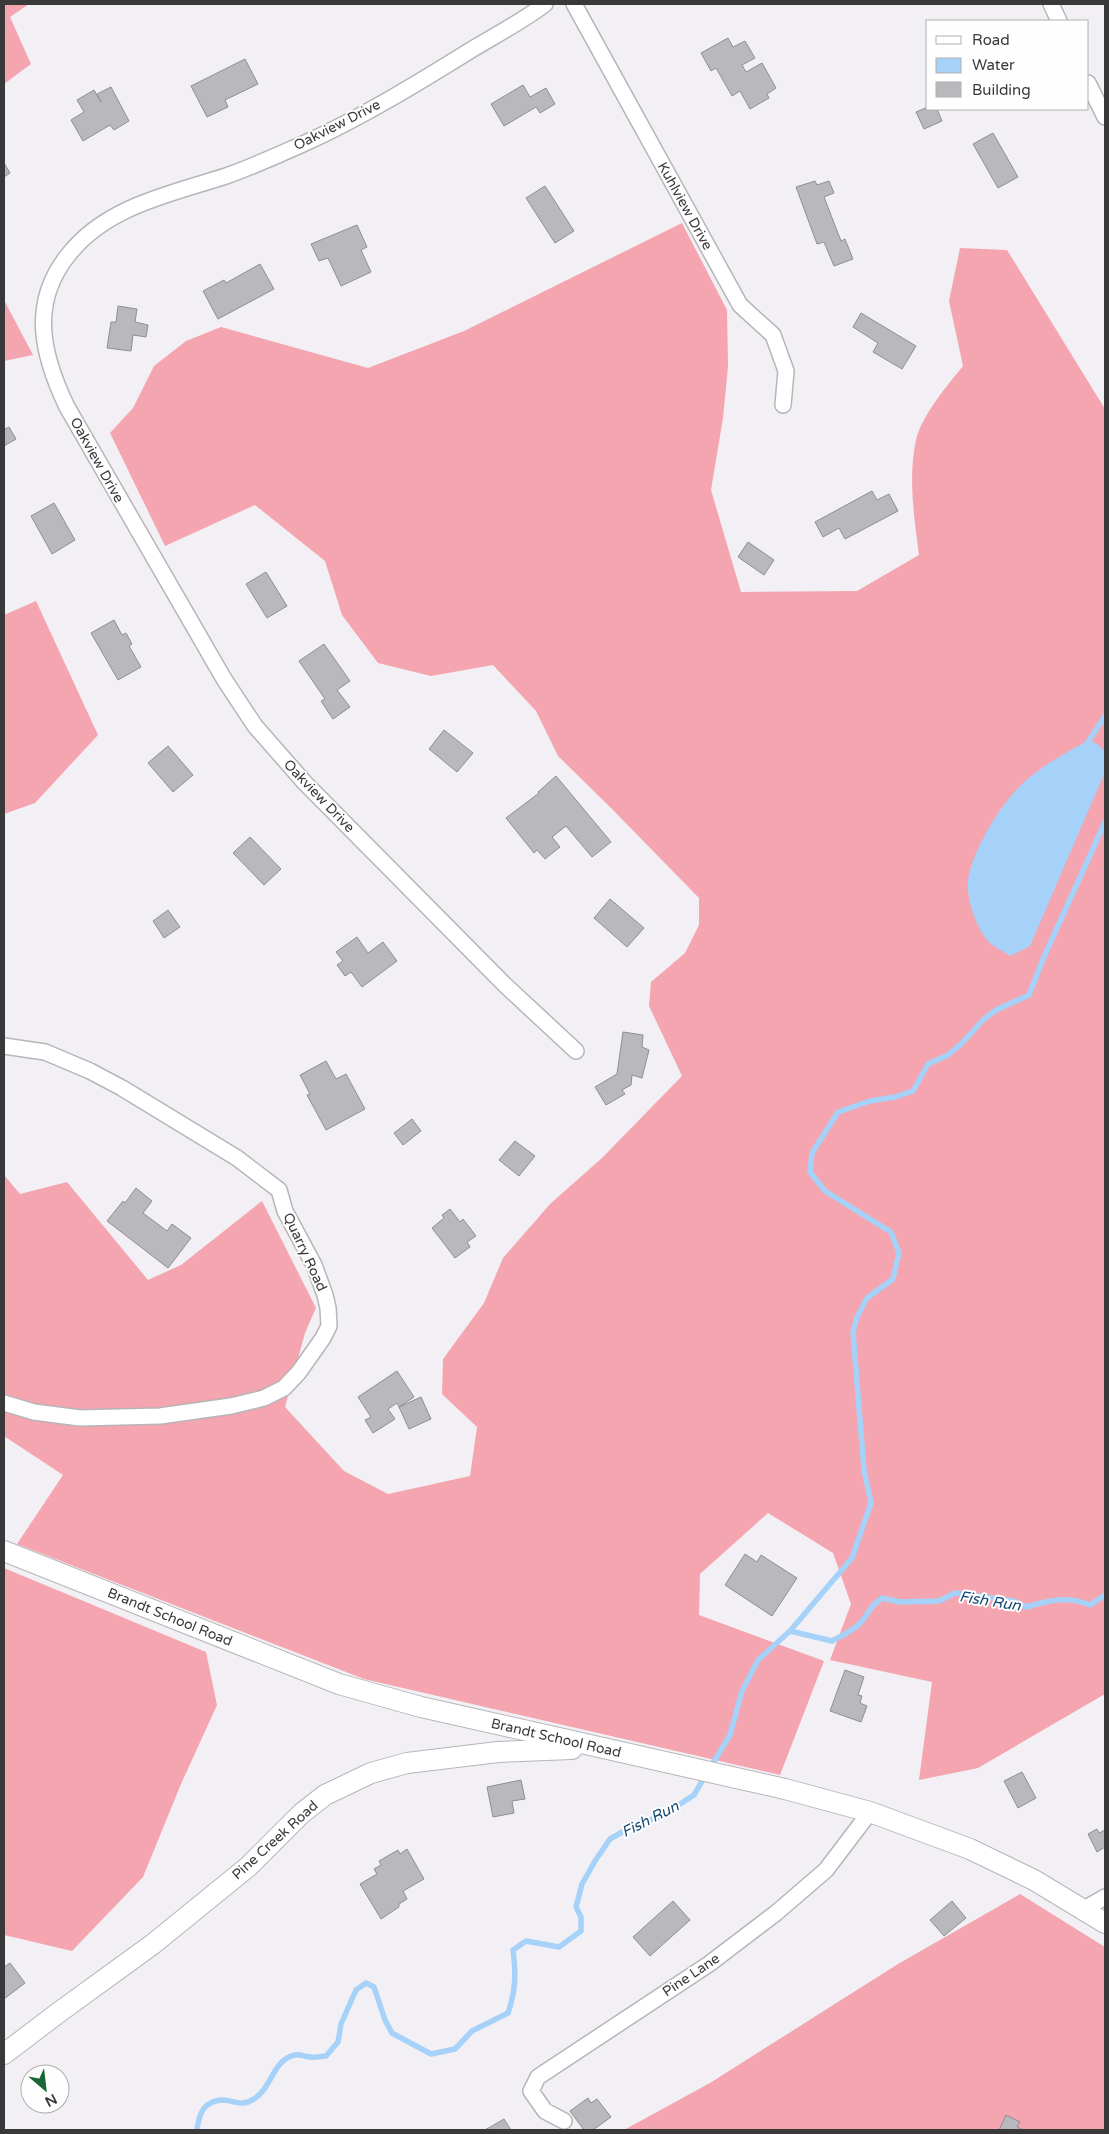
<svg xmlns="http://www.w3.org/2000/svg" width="1109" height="2134" font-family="'Varela Round',sans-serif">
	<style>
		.forest { fill: #f4a5af }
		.water { fill: #a6d1f8 }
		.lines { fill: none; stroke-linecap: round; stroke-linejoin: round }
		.stream { stroke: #a6d1f8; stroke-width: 5.5 }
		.building { fill: #b9b9bd; stroke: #8e8f93 }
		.street-casing { stroke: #b6b5b8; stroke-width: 18 }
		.secondary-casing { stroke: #b6b5b8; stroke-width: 22 }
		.street { stroke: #fff; stroke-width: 15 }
		.secondary { stroke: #fff; stroke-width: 20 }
		.labels { text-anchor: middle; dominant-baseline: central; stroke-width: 4; stroke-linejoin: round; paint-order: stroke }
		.street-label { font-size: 14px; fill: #3a393a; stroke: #fefeff }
		.water-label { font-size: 15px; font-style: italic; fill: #114871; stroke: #fefeff }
	</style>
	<rect width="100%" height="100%" fill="#f2f0f4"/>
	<path class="forest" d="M4 4H29L10 17 31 64 4 84Z
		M682 223 727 310 728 366 723 418 711 490 741 592 857 591 919 555C914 517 908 477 916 440 922 415 947 386 963 366L949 301 960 248 1007 250 1105 409V1694L978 1768 919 1780 932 1682 830 1660 851 1604 833 1553 768 1513 700 1574 699 1615 824 1661 780 1775 364 1679 17 1544 63 1475 4 1436V1175L20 1194 67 1182 148 1280 181 1265 262 1201 316 1308 305 1333 285 1407 344 1471 388 1494 470 1476 477 1427 442 1394 443 1359 484 1303 503 1258 550 1204 602 1158 682 1076 649 1006 651 982 685 953 699 925V898L611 808 558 756 536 711 493 665 431 676 378 663 342 615 325 561 255 505 165 546 110 433 133 408 154 366 186 341 221 327 368 368 464 331Z
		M4 300 33 355 4 361Z
		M36 601 98 735 35 803 4 814V615Z
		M4 1568 206 1652 217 1705 181 1784 143 1877 72 1951 4 1935Z
		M1020 1894 1105 1947V2130H624L710 2083 898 1964Z"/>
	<path class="water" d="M1089 740C1108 749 1105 752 1105 772L1030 946 1010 956C1004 951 993 947 988 941 976 928 966 897 968 880 973 849 1000 805 1022 784 1042 765 1066 753 1089 740Z"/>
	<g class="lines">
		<path class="stream" d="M1086 745 1105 716
			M790 1631 852 1558 871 1503 864 1470 853 1332 857 1317 867 1298 893 1279 899 1253 891 1232 825 1191 810 1172 812 1153 838 1112 870 1101 895 1097 913 1091 928 1064 948 1055 961 1044 984 1019 996 1010 1029 995 1043 959 1105 822
			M710 1768 730 1735 742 1691 758 1660 790 1631 832 1641C843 1635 855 1630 863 1620 870 1610 871 1606 882 1598L900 1602 939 1601 955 1593 1014 1601 1026 1607C1049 1601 1067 1595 1090 1605L1105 1595
			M197 2130C199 2113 204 2100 224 2100 237 2101 240 2107 254 2099 272 2088 273 2059 295 2055 301 2054 305 2057 311 2057 316 2058 321 2056 326 2056L338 2042 341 2024 356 1990 366 1983 374 1987 385 2020 392 2033 431 2054 455 2049 472 2031 508 2013C516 1990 516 1974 513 1950L526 1941 559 1947 581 1931V1917L576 1907 582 1884 595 1861 610 1839 638 1823 660 1817 694 1795 705 1776"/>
	</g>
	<path class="building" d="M728 38 733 47 745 41 755 58 742 65 746 72 762 63 776 88 767 94 769 98 750 109 740 91 732 96 716 68 711 71 701 53Z
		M245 59 258 84 225 100 228 107 207 117 191 86Z
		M523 85 530 97 546 88 555 104 540 113 536 107 504 126 491 104Z
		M111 87 129 121 114 130 110 125 83 141 71 120 84 112 77 100 94 90 101 102 97 94Z
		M928 107V109H937L942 121 924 129 916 112Z
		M993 133 1018 177 998 188 973 144Z
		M4 163 10 173 4 177Z
		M815 181 817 185 829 181 834 193 824 197 841 241 845 239 853 259 834 266 824 242 817 244 796 187Z
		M545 186 574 231 555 243 526 198Z
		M357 225 367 247 361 250 371 272 341 286 328 258 319 261 311 244Z
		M260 264 274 289 218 319 203 291 224 280 226 283Z
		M118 306 137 309 135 322 148 325 146 337 133 335 131 351 107 348 111 322H116Z
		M861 313 916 346 902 369 873 352 878 343 853 327Z
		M4 427 5 429 9 427 16 439 4 446Z
		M872 491 877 500 889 494 898 511 845 539 839 528 823 537 815 522Z
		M54 503 75 540 52 554 31 516Z
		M748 542 774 560 764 575 738 557Z
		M266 572 287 606 267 618 246 584Z
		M114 620 122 635 126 633 132 644 129 646 141 667 118 680 91 633Z
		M324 644 350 681 337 690 350 707 333 719 321 701 325 699 299 661Z
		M444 730 473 753 457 772 429 749Z
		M168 746 193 775 173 792 148 763Z
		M556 776 611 842 592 857 566 826 552 837 560 847 545 859 537 850 534 853 506 818 539 793 538 792Z
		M250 837 281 869 264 885 233 853Z
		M610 899 644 928 627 947 594 918Z
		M168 910 180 927 164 938 153 921Z
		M357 937 368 953 383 942 397 961 362 987 351 972 345 976 337 965 343 961 336 952Z
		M623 1032 643 1035 642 1047 649 1050 642 1078 632 1075 631 1085 622 1090 625 1094 606 1105 595 1087 617 1074Z
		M326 1061 336 1079 346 1074 365 1109 326 1130 307 1095 310 1094 300 1075Z
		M412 1119 421 1131 403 1145 394 1133Z
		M515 1141 535 1156 519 1176 499 1160Z
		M136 1188 152 1201 143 1213 167 1231 172 1224 191 1238 168 1268 107 1221 123 1201 125 1203Z
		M450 1209 460 1222 463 1219 476 1236 467 1242 470 1247 455 1258 432 1228 444 1218 442 1215Z
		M397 1371 414 1397 399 1407 397 1403 388 1409 395 1419 373 1433 365 1420 371 1417 358 1397Z
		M421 1397 431 1419 409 1429 399 1407Z
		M745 1554 757 1562 761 1555 797 1578 772 1616 725 1585Z
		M845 1670 864 1677 858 1695 862 1696 860 1703 867 1706 861 1722 830 1711Z
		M1022 1772 1036 1798 1018 1808 1004 1781Z
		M521 1780 525 1799 512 1801 514 1813 493 1817 487 1787Z
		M1097 1829 1099 1833 1105 1830V1847L1097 1852 1088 1834Z
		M407 1849 424 1879 403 1891 407 1899 399 1904V1907L381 1919 360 1884 377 1874 374 1869 381 1865 379 1861 398 1850 400 1854Z
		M673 1901 690 1920 650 1956 633 1937Z
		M952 1901 966 1918 944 1936 930 1920Z
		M10 1963 25 1983 4 1999V1967Z
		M588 2098 591 2103 597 2099 611 2117 593 2130H584L570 2111Z
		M1006 2115 1020 2122 1017 2127 1023 2130H999Z
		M504 2119 511 2130H485Z"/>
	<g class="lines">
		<g class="street-casing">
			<path id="street" d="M545 4C523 21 496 35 471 50 418 83 359 119 303 144 278 155 252 167 226 176 171 194 107 206 69 254 29 303 42 355 67 407L224 679 255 726 305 783 505 985 576 1051
				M574 4 740 305 773 335 786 371 783 405
				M1051 4 1059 21
				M1088 83 1105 117
				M4 1046 45 1052 90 1071 122 1088 237 1158 279 1190 285 1211 314 1265 325 1295 328 1308 329 1326 323 1338 299 1372 284 1388 264 1398 231 1406 160 1416 80 1418 34 1412 4 1403
				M1084 1909 1105 1897
				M564 2121 545 2111 531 2091 538 2077 709 1964 776 1913 826 1870 870 1812"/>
		</g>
		<g class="secondary-casing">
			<path id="secondary" d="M4 1551 339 1684 421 1707 785 1789 870 1812 970 1849 1034 1880 1105 1923
				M4 2054 58 2013 153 1944 249 1866 302 1813 325 1795 371 1773 407 1763 498 1752 572 1749"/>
		</g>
		<use href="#street" class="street"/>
		<use href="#secondary" class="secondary"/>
	</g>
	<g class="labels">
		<g class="street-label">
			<text transform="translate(337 125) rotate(-27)">Oakview Drive</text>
			<text transform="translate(685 206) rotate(61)">Kuhlview Drive</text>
			<text transform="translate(97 460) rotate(61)">Oakview Drive</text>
			<text transform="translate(319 796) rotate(46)">Oakview Drive</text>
			<text transform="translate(305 1252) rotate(65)">Quarry Road</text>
			<text transform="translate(170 1617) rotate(22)">Brandt School Road</text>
			<text transform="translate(556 1738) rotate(13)">Brandt School Road</text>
			<text transform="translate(275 1840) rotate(-42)">Pine Creek Road</text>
			<text transform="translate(691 1975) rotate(-34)">Pine Lane</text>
		</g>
		<g class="water-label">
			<text transform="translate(990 1601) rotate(9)">Fish Run</text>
			<text transform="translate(650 1819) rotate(-27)">Fish Run</text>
		</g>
	</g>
	<rect width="1109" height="2134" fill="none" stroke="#3a393a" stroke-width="10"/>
	<rect x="926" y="20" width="162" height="90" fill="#fefeff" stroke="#b0afb0"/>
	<rect x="936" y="36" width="25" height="8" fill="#ffffff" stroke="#b0afb0"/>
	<text x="972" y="45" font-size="15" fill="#3a393a">Road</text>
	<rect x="936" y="58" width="25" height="15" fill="#a6d1f8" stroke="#b0afb0"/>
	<text x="972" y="70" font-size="15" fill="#3a393a">Water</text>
	<rect x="936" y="82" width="25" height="15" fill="#b9b9bd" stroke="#b0afb0"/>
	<text x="972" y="95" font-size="15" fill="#3a393a">Building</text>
	<g transform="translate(45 2089) rotate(152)"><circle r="24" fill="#fefeff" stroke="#b0afb0"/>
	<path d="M0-4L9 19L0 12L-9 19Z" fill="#186737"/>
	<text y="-8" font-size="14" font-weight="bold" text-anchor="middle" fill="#3a393a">N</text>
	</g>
</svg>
